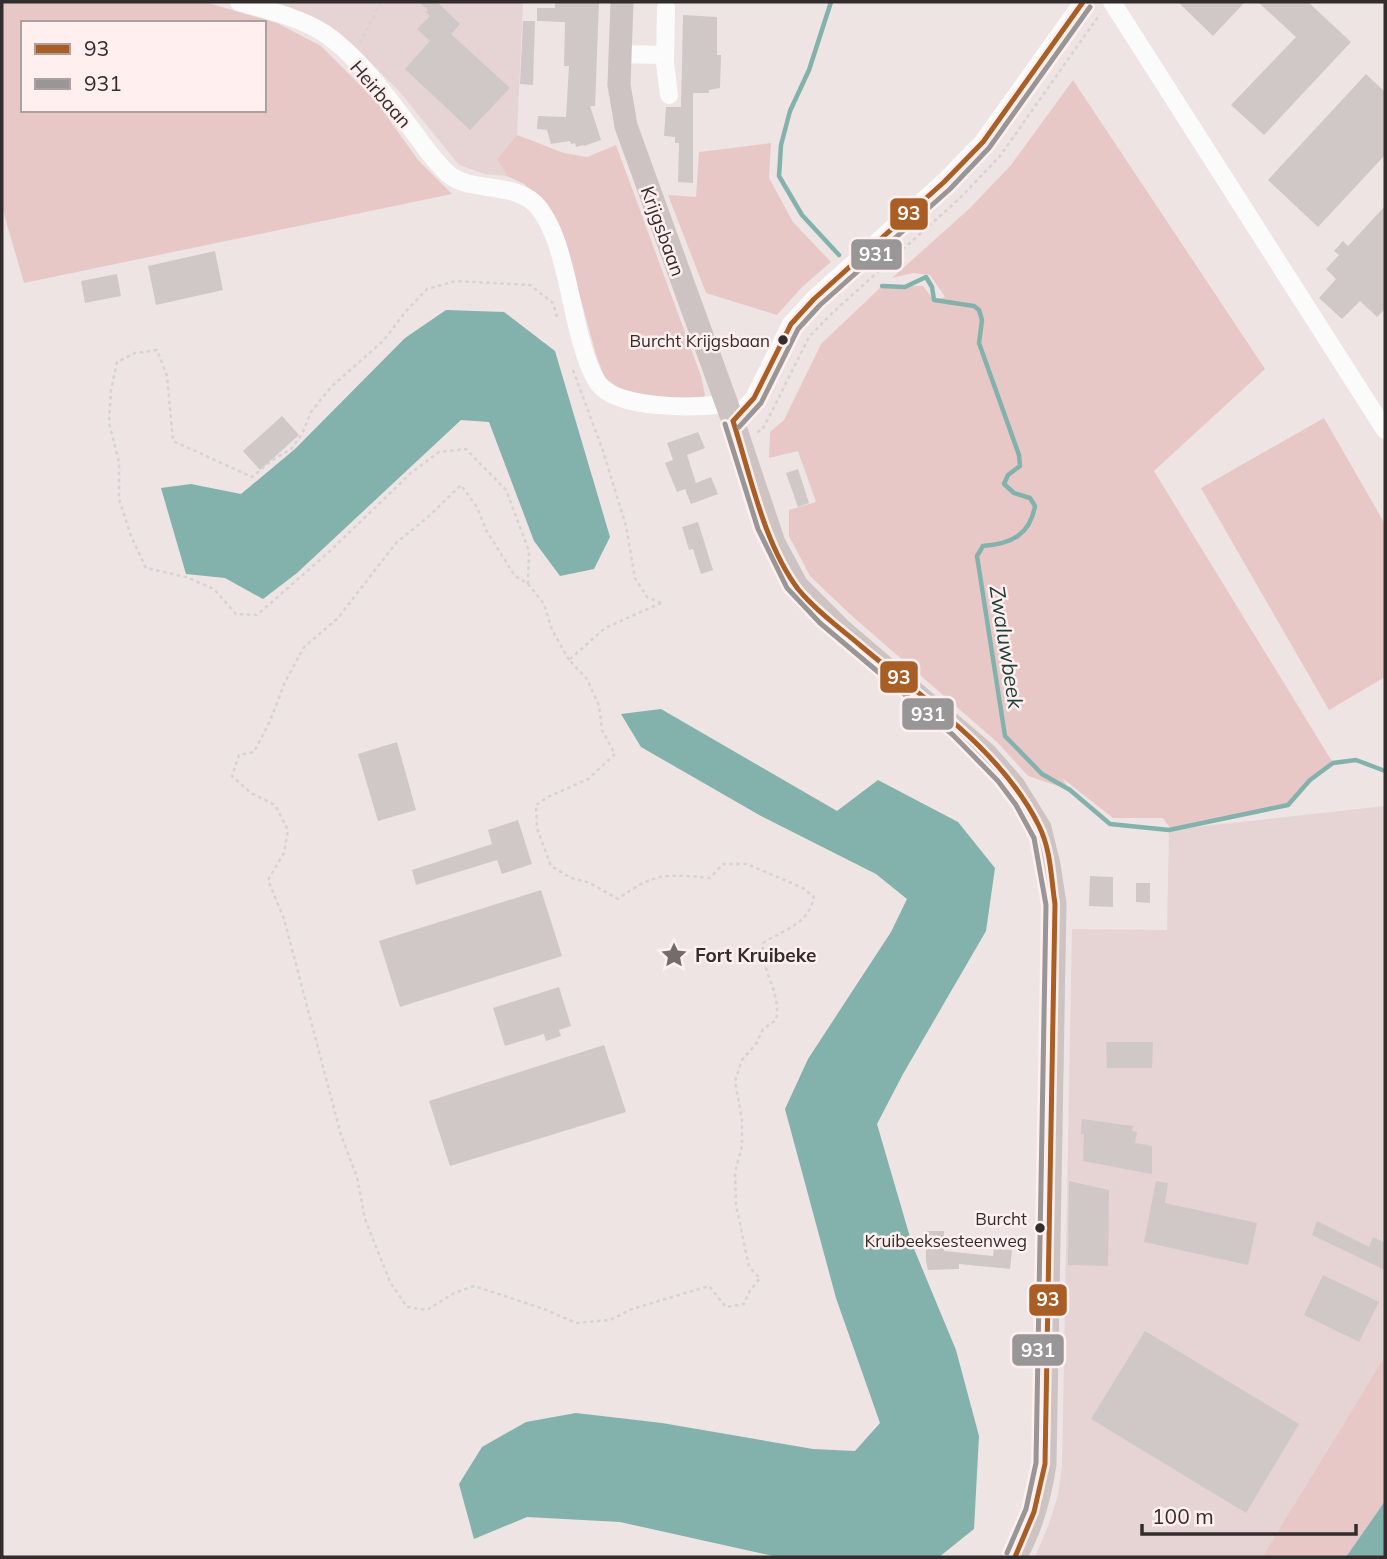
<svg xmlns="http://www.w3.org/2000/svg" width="1387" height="1559" font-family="Mulish,sans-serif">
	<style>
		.built { fill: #e5d4d3 }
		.green { fill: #e8c8c7; fill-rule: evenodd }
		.water { fill: #82b2ab }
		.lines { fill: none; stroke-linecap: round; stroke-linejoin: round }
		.stream { stroke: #82b2ab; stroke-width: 4.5 }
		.building { fill: #cfc8c7 }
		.path { stroke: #d6d3d3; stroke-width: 2.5; stroke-dasharray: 3.5 3.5; stroke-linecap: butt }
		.minor { stroke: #fcfbfb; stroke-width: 18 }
		.major { stroke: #cdc3c3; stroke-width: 23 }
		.bus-1-casing { stroke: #ffefee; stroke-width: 10 }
		.bus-2-casing { stroke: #ffefee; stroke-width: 10 }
		.bus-1 { stroke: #a85e24; stroke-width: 5 }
		.bus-2 { stroke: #989696; stroke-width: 5 }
		.bus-dot { fill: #322c2c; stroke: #ffefee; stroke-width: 2.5 }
		.labels { text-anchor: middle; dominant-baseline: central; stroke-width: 5; stroke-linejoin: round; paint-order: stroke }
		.bus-label { font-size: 17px; fill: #322c2c; stroke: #ffefee; text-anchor: end }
		.street-label { font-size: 19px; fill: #322c2c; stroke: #ffefee }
		.poi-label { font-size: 19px; font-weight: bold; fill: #322c2c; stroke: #ffefee; text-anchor: start }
		.water-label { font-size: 21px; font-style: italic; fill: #1d403b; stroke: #ffefee }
		.line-badge { stroke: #ffefee; stroke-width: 2.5 }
		.badge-label { font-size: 19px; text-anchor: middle; font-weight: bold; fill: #fff }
	</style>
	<rect width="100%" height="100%" fill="#eee4e4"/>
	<path class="built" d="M258 2H523L517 135 497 159 507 176 485 174 459 165 399 91 353 45 313 19Z
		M1385 806V1356L1262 1557H1035L1049 1524 1058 1495 1062 1465 1072 929 1167 930 1169 830Z"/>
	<path class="green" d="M2 2H205L277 23 321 46 376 101 418 160 452 194 24 283 2 207ZM23 23H264V110H23Z
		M1073 80 1265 369 1154 471 1333 763 1310 780 1288 805 1171 829 1163 818H1113L1062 778 1070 790 1028 776 997 742 852 616 810 576 789 536V510L816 502 798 451 769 458 770 432 784 420 821 344 882 286H923L934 300 945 297 930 275 913 273 892 278 970 208 1011 165Z
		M517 135 564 153 587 157 616 145 701 376 705 395 701 400 693 402 638 393 618 388 605 378 597 358 563 235 542 200 524 184 507 176 497 159Z
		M771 143 769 178 793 222 831 262 802 287 777 315 706 293 668 195 696 197 699 152Z
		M1324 418 1385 524V677L1329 710 1201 488Z
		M1385 1356V1501L1346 1557H1262Z"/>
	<path class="water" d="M446 310 504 312 555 351 610 537 594 569 560 576 534 541 489 422 461 420 297 573 263 599 225 578 186 574 161 488 191 484 241 494 295 449 405 338Z
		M661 709 837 811 878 780 958 822 995 868 986 931 903 1074 877 1124 912 1244 956 1350 979 1436 974 1529 939 1557H778L620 1522 527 1517 474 1539 459 1484 482 1447 526 1422 576 1413 662 1423 813 1449 855 1451 880 1423 836 1298 785 1109 808 1059 891 932 907 899 876 874 761 816 641 747 621 714Z
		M1385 1501V1557H1346Z"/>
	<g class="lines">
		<path class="stream" d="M831 2 809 70 790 111 781 145 779 176 802 215 839 255
			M882 286 905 287 926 277 932 287 934 300 974 306 979 310 982 320 979 343 1019 455 1020 466 1008 475 1004 484 1014 493 1030 498 1035 506C1030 535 1011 544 983 546L977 556 1005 736 1042 774 1070 790 1110 824 1169 830 1288 805 1310 780 1333 763 1356 760 1385 771"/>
	</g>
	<path class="building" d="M419 2H437L460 24 451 34 510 88 470 130 405 69 430 41 417 29 430 16 426 12 428 10Z
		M555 2H599L595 106H590L601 140 584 146 583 145 576 147 575 143 571 144 570 141 551 144 547 130 537 129 538 116 566 117 569 66H564L565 22 537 21V8H555Z
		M1178 2H1245L1213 36Z
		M1258 2H1308L1351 42 1264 135 1231 105 1296 37Z
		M683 15 717 17V55H721L720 88 709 90V93H693V183L678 182 679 143H675V137L664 136 666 107H681Z
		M523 21H535L533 85 520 84Z
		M1366 74 1385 92V155L1318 227 1268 180Z
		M1385 206V309L1377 317 1360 301 1342 319 1319 298 1336 279 1326 269 1339 255 1334 251 1343 241 1348 246Z
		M215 251 223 290 156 305 148 266Z
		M117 274 121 296 85 303 81 281Z
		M282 416 299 435 260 470 243 451Z
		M698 432 705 448 687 455 696 483 711 477 718 494 691 504 685 489 677 492 665 463 673 460 667 443Z
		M798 469 809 503 798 507 786 473Z
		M698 522 713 570 701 574 693 549 689 550 682 527Z
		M397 742 416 810 378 821 358 754Z
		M518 820 532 864 502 874 497 860 416 885 412 870 492 844 488 830Z
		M1090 876 1113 877V907L1089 906Z
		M1136 883H1150V903L1136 902Z
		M541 890 562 956 400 1007 379 941Z
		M559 987 571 1026 559 1030 561 1036 546 1041 544 1034 505 1046 493 1008Z
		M1106 1042H1153L1152 1068H1107Z
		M604 1045 626 1112 450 1166 429 1101Z
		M1082 1119 1133 1126 1132 1131 1137 1132 1135 1143 1152 1146V1174L1083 1161 1084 1134H1081Z
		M1069 1181 1109 1190 1108 1266 1068 1265Z
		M1156 1181 1168 1183 1165 1203 1257 1223 1248 1265 1144 1242Z
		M1317 1221 1369 1247 1373 1237 1385 1243V1270L1312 1235Z
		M926 1231H944V1251L993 1256 994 1249 1012 1250 1010 1269 959 1264V1269L928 1270 926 1261Z
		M1323 1275 1379 1302 1359 1342 1304 1315Z
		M1145 1331 1299 1424 1246 1513 1091 1419Z"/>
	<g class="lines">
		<path class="path" d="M360 43 381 2
			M573 370 603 451 626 526 635 578 647 597 661 603
			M757 432 762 430 771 413 809 337 830 315 960 198 1000 156 1100 14
			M528 584 529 551 506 490 466 449 439 452 411 473 330 551 257 615 236 614 214 589 186 577 146 568 131 536 119 499V462L109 423 111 390 117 362 135 353 157 350 167 376 173 441 252 477 274 459 291 449 302 434 311 412 331 387 383 341 407 310 427 289 456 281 530 285 553 303 558 320
			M569 660 552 630 544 604 528 584 515 576 486 530 477 507 461 485 428 517 396 543 338 618 304 647 285 682 270 721 254 752 239 755 232 776 251 793 275 805 288 830 284 853 268 880 284 919 341 1135 357 1177 365 1219 390 1282 407 1307 427 1310 454 1293 474 1286 544 1309 576 1323 610 1320 632 1309 709 1286 726 1307 744 1304 749 1292 760 1278 749 1267 736 1205 735 1172 742 1146V1120L735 1081 742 1060 756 1044 763 1029 776 1020C782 993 760 971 763 943 785 929 808 925 814 897L803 888 747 864H723L710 878C668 874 654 872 618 899L590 883 571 878 551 866 537 828 536 805 548 797 588 779 615 754 602 730 599 706 587 679 569 660 605 628 661 603"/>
		<path class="minor" d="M239 2C267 10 299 17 324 33 355 54 381 89 403 118 416 134 435 164 451 176 474 193 518 181 539 208 554 228 560 252 566 276 573 305 582 360 598 383 617 410 696 408 725 404
			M1112 2 1385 430
			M666 8 665 63 669 95
			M620 54 665 55
			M733 421 754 398 791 324 814 299 944 182 983 142 1083 2"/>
		<path class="major" d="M622 2 619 85 626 126 733 421 774 543 797 586 840 629 986 754 1014 786 1040 828 1049 865 1055 904 1045 1464C1040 1497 1032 1528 1015 1557"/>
		<g class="bus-1-casing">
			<path id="bus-1" d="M733 421C750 474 764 544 798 589 816 611 840 628 861 646 924 699 1002 751 1039 826 1051 850 1051 878 1055 904L1045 1464 1034 1512 1015 1557
				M733 421 754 398 791 324 814 299 944 182 983 142 1083 2"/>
		</g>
		<g class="bus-2-casing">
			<path id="bus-2" d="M725 424 758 529 787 588 820 623 953 735 998 781 1016 805 1034 838 1046 905 1036 1463 1026 1509 1007 1553
				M739 427 761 403 798 329 820 305 950 189 989 148 1090 7"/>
		</g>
		<use href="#bus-1" class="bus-1"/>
		<use href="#bus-2" class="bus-2"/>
	</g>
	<defs>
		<g id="sight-bare" transform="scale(2.1)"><path d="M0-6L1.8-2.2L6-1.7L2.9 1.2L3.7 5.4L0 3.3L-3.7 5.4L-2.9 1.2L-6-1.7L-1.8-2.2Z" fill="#746c6c" stroke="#ffefee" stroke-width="2.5" paint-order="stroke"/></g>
	</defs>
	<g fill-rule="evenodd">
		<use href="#sight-bare" x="674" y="955"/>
	</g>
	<g class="bus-dot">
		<circle cx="783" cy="340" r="6"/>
		<circle cx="1040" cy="1228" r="6"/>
	</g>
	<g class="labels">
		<g class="bus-label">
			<text x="770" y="340">Burcht Krijgsbaan</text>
			<text x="1027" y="1218">Burcht<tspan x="1027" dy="22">Kruibeeksesteenweg</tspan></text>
		</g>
		<g class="street-label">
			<text transform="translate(381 94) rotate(49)">Heirbaan</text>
			<text transform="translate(663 231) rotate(70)">Krijgsbaan</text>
		</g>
		<g class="poi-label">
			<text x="695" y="955">Fort Kruibeke</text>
		</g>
		<g class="water-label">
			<text transform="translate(1007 647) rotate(81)">Zwaluwbeek</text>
		</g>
	</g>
	<g class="line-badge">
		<rect x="889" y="197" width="40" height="34" rx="7" fill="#a85e24"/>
		<rect x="850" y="238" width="53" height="33" rx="7" fill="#989696"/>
		<rect x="879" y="660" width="40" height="34" rx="7" fill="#a85e24"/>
		<rect x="901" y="697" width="54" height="34" rx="7" fill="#989696"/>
		<rect x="1028" y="1283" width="40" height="34" rx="7" fill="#a85e24"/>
		<rect x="1011" y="1333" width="54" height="34" rx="7" fill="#989696"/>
	</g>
	<g class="badge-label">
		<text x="909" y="220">93</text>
		<text x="876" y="261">931</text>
		<text x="899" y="684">93</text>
		<text x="928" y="721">931</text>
		<text x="1048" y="1306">93</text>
		<text x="1038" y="1357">931</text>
	</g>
	<rect width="1387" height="1559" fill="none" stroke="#322c2c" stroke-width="7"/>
	<rect x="21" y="21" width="245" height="91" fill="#ffefee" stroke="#ada1a0" stroke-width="2"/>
	<rect x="35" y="44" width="35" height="10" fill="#a85e24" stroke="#ada1a0" stroke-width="2"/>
	<text x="84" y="56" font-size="21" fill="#322c2c">93</text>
	<rect x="35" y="79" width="35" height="10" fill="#989696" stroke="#ada1a0" stroke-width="2"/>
	<text x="84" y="91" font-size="21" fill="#322c2c">931</text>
	<path d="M1142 1524v10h214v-10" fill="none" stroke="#322c2c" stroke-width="3.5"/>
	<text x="1152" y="1524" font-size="21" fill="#322c2c" stroke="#ffefee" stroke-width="5" paint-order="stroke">100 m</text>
</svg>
